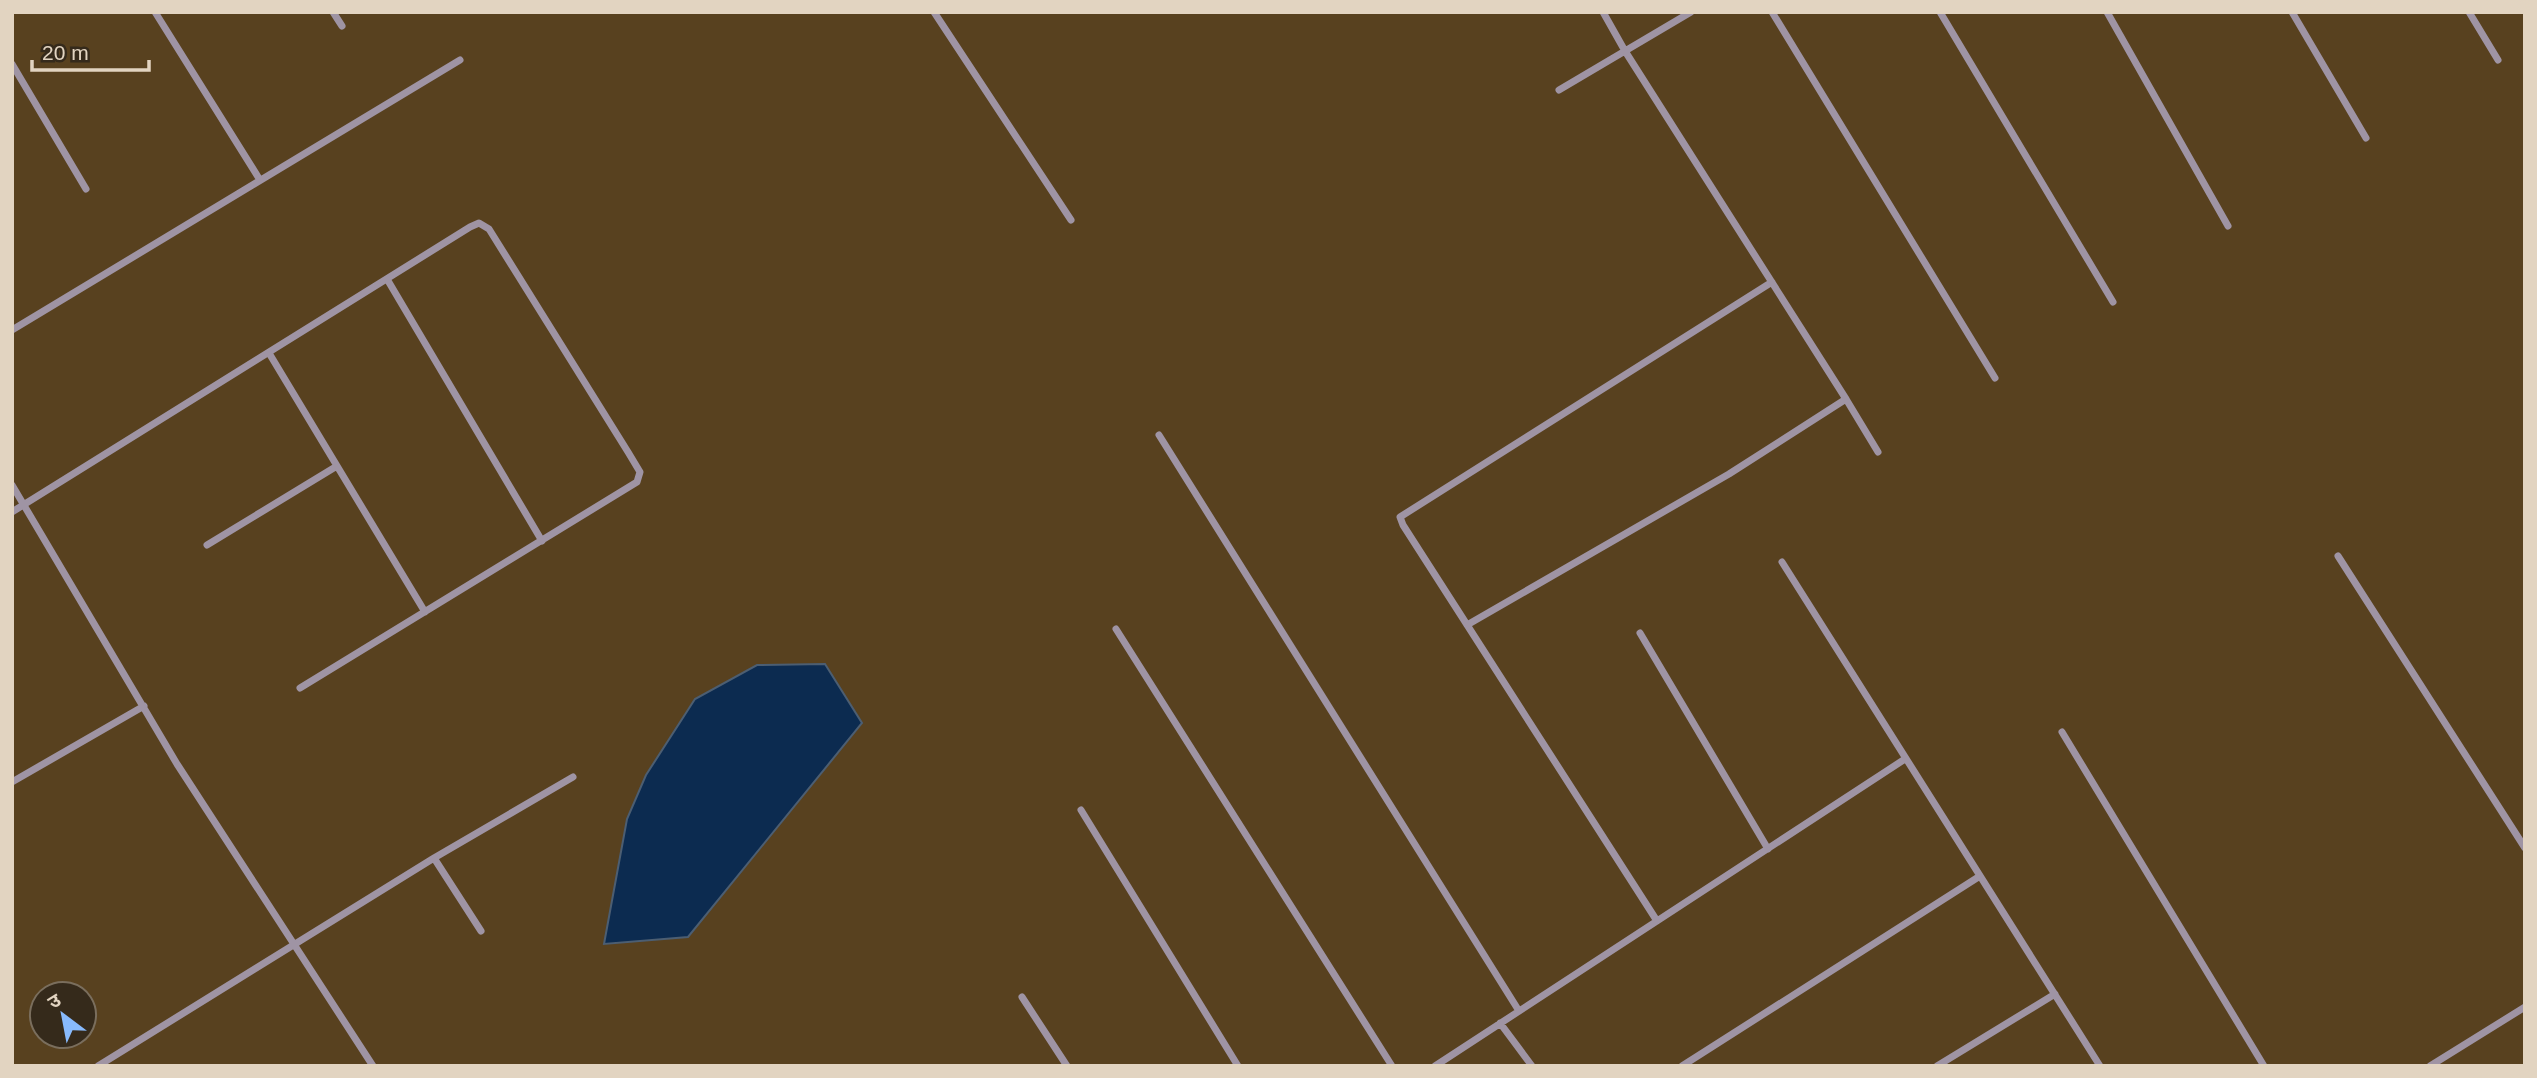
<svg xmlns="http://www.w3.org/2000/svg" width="2537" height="1078" font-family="Arial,'Noto Sans Devanagari',sans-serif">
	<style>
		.water { fill: #0c2b50; stroke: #4c5e72; stroke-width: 2 }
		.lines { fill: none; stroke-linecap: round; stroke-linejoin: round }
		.minor { stroke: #9f94a4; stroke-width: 7 }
	</style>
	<rect width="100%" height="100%" fill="#58411f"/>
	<path class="water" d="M825 664 862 723 688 937 604 944 627 819 646 775 695 699 757 665Z"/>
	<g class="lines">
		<path class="minor" d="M155 12 260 180
			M333 12 342 26
			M934 12 1071 220
			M1603 12 1625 51 1846 399 1878 452
			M1772 12 1995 378
			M1940 12 2113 302
			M2107 12 2228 226
			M2292 12 2366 138
			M2469 12 2498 60
			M12 64 86 189
			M1559 90 1691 12
			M387 279 542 541
			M12 330 460 60
			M269 353 425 612
			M1159 435 1519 1011
			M12 485 177 764 373 1066
			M12 512 470 227 479 223 489 229 628 452 640 472 637 482 300 688
			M207 545 337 466
			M2338 556 2525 848
			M1782 562 2100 1066
			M1467 625 1729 474 1846 399
			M1116 629 1392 1066
			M1640 633 1768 849
			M2062 732 2264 1066
			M12 782 144 706
			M1081 810 1238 1066
			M434 858 481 931
			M1657 921 1403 525 1400 517 1772 282
			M1022 997 1067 1066
			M1500 1023 1532 1066
			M98 1066 434 858 573 777
			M1435 1066 1905 759
			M1682 1066 1980 876
			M1937 1066 2055 994
			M2430 1066 2525 1007"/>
	</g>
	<rect width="2537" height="1078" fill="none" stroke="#e2d4c1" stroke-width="28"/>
	<g transform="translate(63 1015) rotate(328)"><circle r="33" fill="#352a1b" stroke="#7a6e5d" stroke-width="2"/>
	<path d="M0-5L12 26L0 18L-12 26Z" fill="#88bafc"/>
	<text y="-10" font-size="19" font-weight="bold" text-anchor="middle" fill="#e2d4c1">उ</text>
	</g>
	<path d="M32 60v10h117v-10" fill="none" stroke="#e2d4c1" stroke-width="3.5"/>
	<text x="42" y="60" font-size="21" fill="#e2d4c1" stroke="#352a1b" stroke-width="5" paint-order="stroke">20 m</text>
</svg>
